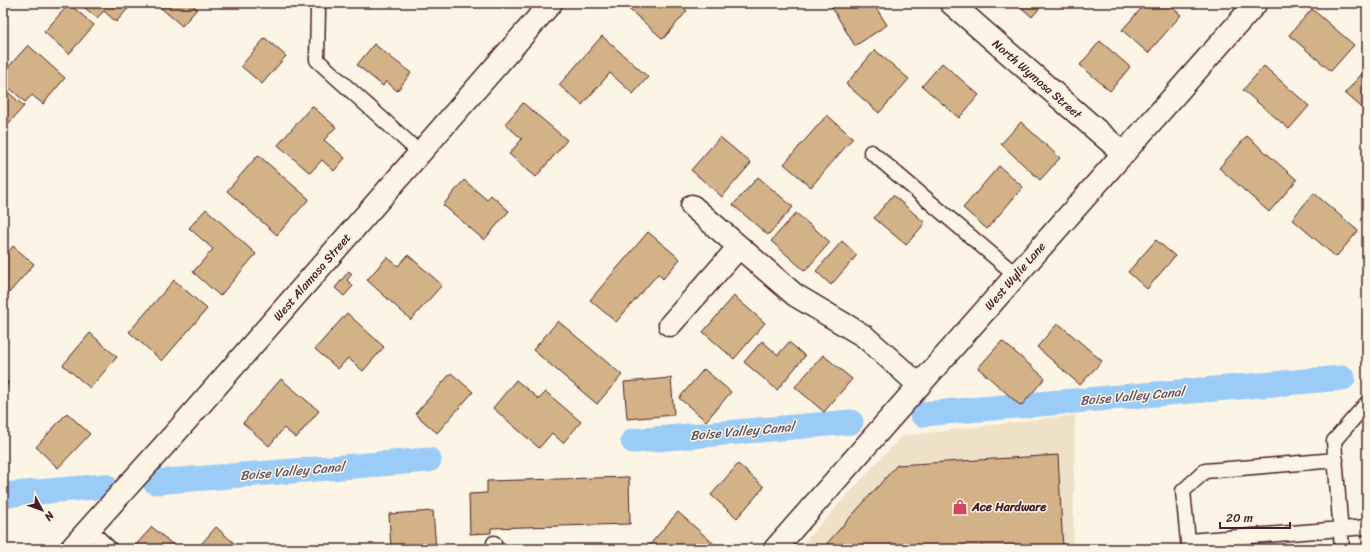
<svg xmlns="http://www.w3.org/2000/svg" width="1370" height="552" font-family="Sriracha,sans-serif">
	<style>
		.built { fill: #efe1c8 }
		.lines { fill: none; stroke-linecap: round; stroke-linejoin: round }
		.canal { stroke: #9bcbf7; stroke-width: 25 }
		.building { fill: #d2b286; stroke: #4a1f2b }
		.lane-casing { stroke: #4a1f2b; stroke-width: 17 }
		.street-casing { stroke: #4a1f2b; stroke-width: 25 }
		.lane { stroke: #fcf5e5; stroke-width: 14 }
		.street { stroke: #fcf5e5; stroke-width: 22 }
		.labels { text-anchor: middle; dominant-baseline: central; stroke-width: 3; stroke-linejoin: round; paint-order: stroke }
		.street-label { font-size: 12px; fill: #4a1f2b; stroke: #fcf5e5 }
		.poi-label { font-size: 12px; font-weight: bold; fill: #4a1f2b; stroke: #fcf5e5; text-anchor: start }
		.water-label { font-size: 13px; font-style: italic; fill: #625368; stroke: #fcf5e5 }
	</style>
	<rect width="100%" height="100%" fill="#fcf5e5"/>
	<filter id="ink" filterUnits="userSpaceOnUse"><feTurbulence type="fractalNoise" baseFrequency=".025" numOctaves="2"/><feDisplacementMap in="SourceGraphic" scale="8" xChannelSelector="R" yChannelSelector="G"/><feConvolveMatrix kernelMatrix="1 2 1 2 8 2 1 2 1" color-interpolation-filters="sRGB"/></filter>
	<g filter="url(#ink)">
		<path class="built" d="M1075 415 1073 549H798L901 436Z"/>
		<g class="lines">
			<path class="canal" d="M922 414 1343 378
				M633 441 851 422
				M155 482 429 460
				M3 495 105 486"/>
		</g>
		<path class="building" d="M79 3H133L116 22 104 11 97 18Z
			M155 3H191L197 9 182 26Z
			M622 3H678L687 11 663 39Z
			M836 3H873L887 25 855 46 831 6Z
			M1016 3H1044L1032 17Z
			M1146 3H1167L1181 15 1148 53 1122 30Z
			M69 4 94 25 69 54 44 32Z
			M1312 9 1354 45 1331 71 1289 35Z
			M602 36 648 77 633 94 610 73 582 105 559 85Z
			M265 38 286 56 262 84 241 66Z
			M1100 41 1130 67 1110 91 1080 65Z
			M374 44 411 73 397 91 386 81 383 86 357 65Z
			M28 45 65 78 43 104 32 95 25 102 3 82V73Z
			M875 50 909 79 879 113 846 84Z
			M942 63 979 95 959 118 922 86Z
			M1264 66 1309 106 1289 129 1243 90Z
			M1367 68V112L1345 93Z
			M3 88 24 106 3 130Z
			M523 103 567 140 536 177 509 154 522 139 505 124Z
			M312 106 336 127 324 140 345 158 334 171 322 160 310 173 278 145Z
			M827 115 853 138 811 187 784 164Z
			M1021 122 1060 158 1040 180 1001 144Z
			M1247 136 1297 180 1269 212 1219 168Z
			M720 137 751 163 722 197 691 170Z
			M258 155 309 199 277 235 227 191Z
			M999 166 1023 187 987 229 963 208Z
			M758 177 793 207 768 235 733 205Z
			M464 180 487 200 491 195 509 211 484 240 443 205Z
			M1314 193 1358 231 1336 257 1292 219Z
			M893 195 925 223 906 245 874 218Z
			M206 209 256 254 220 296 193 272 213 249 189 228Z
			M796 213 830 242 805 271 771 241Z
			M648 232 680 259 663 279 658 274 616 322 590 300Z
			M1156 240 1175 256 1147 289 1128 272Z
			M842 241 857 255 831 285 816 271Z
			M13 246 34 264 3 300V258Z
			M408 255 442 285 411 320 367 280 387 257 398 266Z
			M349 271 352 274 347 280 353 286 344 296 335 288Z
			M174 280 207 309 162 361 129 332Z
			M734 296 765 323 734 359 703 332Z
			M347 313 384 347 363 371 348 358 338 369 315 349Z
			M558 321 622 375 597 404 533 350Z
			M1058 323 1102 361 1080 385 1037 347Z
			M90 333 117 357 90 388 63 365Z
			M762 341 778 355 789 342 805 356 777 390 744 362Z
			M1002 341 1045 378 1021 406 978 368Z
			M823 355 852 379 824 412 795 387Z
			M704 369 731 392 706 421 679 398Z
			M451 373 473 392 437 433 415 414Z
			M671 378 674 415 627 419 624 382Z
			M281 379 319 411 296 438 284 428 269 446 243 423Z
			M3 380 8 382 3 396Z
			M516 380 539 399 546 392 581 422 563 443 552 433 539 448 493 408Z
			M67 413 90 434 58 468 36 447Z
			M1058 455 1063 549H822L897 465Z
			M738 464 764 487 737 518 711 495Z
			M629 477 630 524 491 528V533L470 534 469 494 487 493V481Z
			M433 511 436 549H391L389 514Z
			M678 512 714 544 709 549H646Z
			M152 527 178 549H132Z
			M216 527 235 544 231 549H197Z
			M553 546H613V549H553Z"/>
		<g class="lines">
			<g class="lane-casing">
				<path id="lane" d="M318 9 317 60 420 153
					M871 152 1016 275
					M1336 460 1205 471 1183 491 1188 541 1367 527
					M89 529 110 549
					M494 543V549
					M1342 549 1334 441 1367 403"/>
			</g>
			<g class="street-casing">
				<path id="street" d="M951 3 1124 154
					M692 206 795 295 864 336 919 385
					M670 325 739 247
					M71 549 178 430 551 3
					M775 549 1256 3"/>
			</g>
			<use href="#lane" class="lane"/>
			<use href="#street" class="street"/>
		</g>
	</g>
	<defs>
		<g id="shop-bare" transform="scale(1.2)"><path d="M-5-2.5h2.3a2.7 3.5 0 0 1 5.4 0H5L5.5 6h-11ZM-1.5-2.5h3a1.5 2.3 0 0 0-3 0Z" fill="#d1495b" stroke="#fcf5e5" stroke-width="2.5" paint-order="stroke"/></g>
	</defs>
	<g fill-rule="evenodd">
		<use href="#shop-bare" x="960" y="507"/>
	</g>
	<g class="labels">
		<g class="street-label">
			<text transform="translate(1037 79) rotate(41)">North Wymosa Street</text>
			<text transform="translate(1015 276) rotate(-49)">West Wylie Lane</text>
			<text transform="translate(312 277) rotate(-49)">West Alamosa Street</text>
		</g>
		<g class="poi-label">
			<text x="972" y="507">Ace Hardware</text>
		</g>
		<g class="water-label">
			<text transform="translate(1132 396) rotate(-5)">Boise Valley Canal</text>
			<text transform="translate(742 431) rotate(-5)">Boise Valley Canal</text>
			<text transform="translate(292 471) rotate(-5)">Boise Valley Canal</text>
		</g>
	</g>
	<rect width="1370" height="552" fill="none" stroke="#fcf5e5" stroke-width="16"/>
	<rect x="8" y="8" width="1354" height="536" fill="none" stroke="#4a1f2b" stroke-width="1.5" filter="url(#ink)"/>
	<g transform="translate(42 510) rotate(131)" stroke="#fcf5e5" stroke-width="3" paint-order="stroke">
	<path d="M0-3L7 15L0 10L-7 15Z" fill="#4a1f2b"/>
	<text y="-6" font-size="11" font-weight="bold" text-anchor="middle" fill="#4a1f2b">N</text>
	</g>
	<path d="M1220 522v6h70v-6" fill="none" stroke="#4a1f2b" stroke-width="2"/>
	<text x="1226" y="522" font-size="12" fill="#4a1f2b" stroke="#fcf5e5" stroke-width="3" paint-order="stroke">20 m</text>
</svg>
